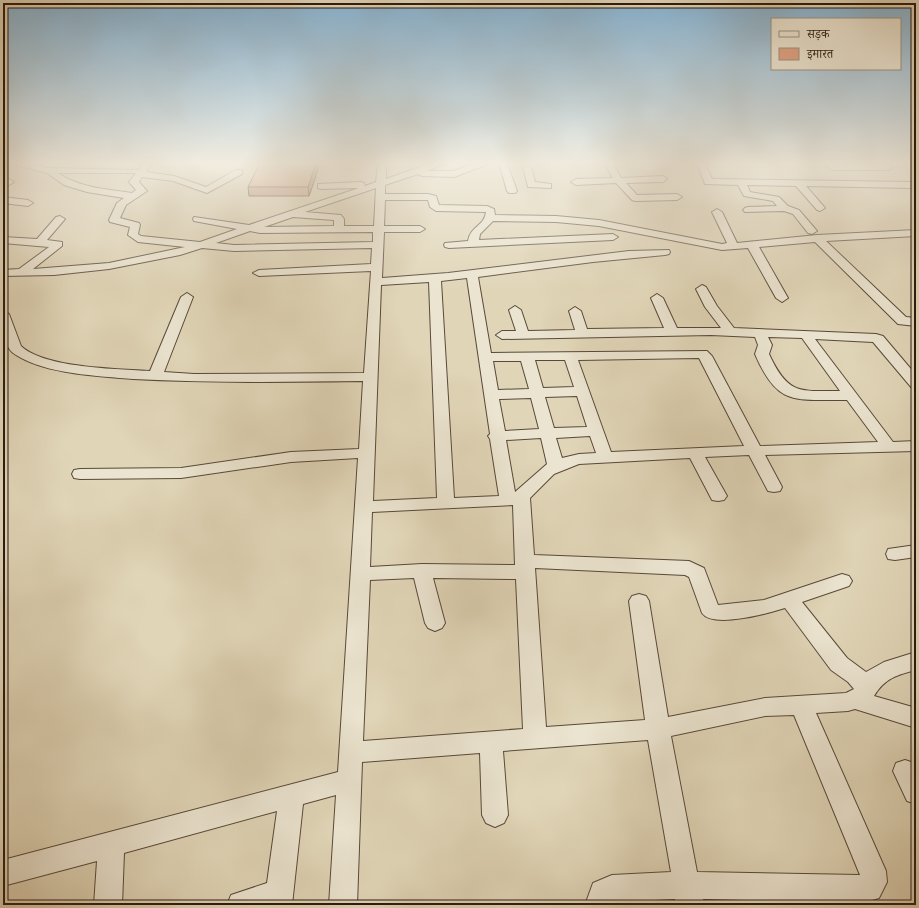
<svg xmlns="http://www.w3.org/2000/svg" width="919" height="908" font-family="'Sorts Mill Goudy','Noto Serif Devanagari',serif">
	<style>
		.lines { fill: none; stroke-linecap: round; stroke-linejoin: round }
		.minor-casing { stroke: #58493a; stroke-width: 2 }
		.minor { fill: #ebe4d0; fill-rule: evenodd }
		.wall { fill: #c28c72; stroke: #2b1a10 }
		.shaded-wall { fill: #9e725c; stroke: #2b1a10 }
		.building { fill: #e1a384; stroke: #2b1a10 }
	</style>
	<rect width="100%" height="100%" fill="#e0d5b7"/>
	<filter id="stains"><feTurbulence type="fractalNoise" baseFrequency=".005" numOctaves="4"/><feColorMatrix values="0 0 0 0 .2 0 0 0 0 .09 0 0 0 0 .02 0 0 0 .5 -.17"/></filter>
	<radialGradient id="worn" r=".72"><stop offset=".6" stop-color="#630" stop-opacity="0"/><stop offset="1" stop-color="#630" stop-opacity=".3"/></radialGradient>
	<g class="lines">
		<g class="minor-casing">
			<path id="minor" d="M9 163H27L46 168 139 170 143 163H152L146 172 174 176 206 187 236 170H242V174L207 193 173 181 142 177 139 182 147 191 126 205 120 218 139 223 140 225 138 234 141 236 200 242 237 229 194 221 193 219 194 217 249 225 359 188 321 189 318 188V184L361 182 364 183 365 186 376 182 378 163H386V179L431 163H445L427 171H453L477 163H491L454 177 422 176 418 174 385 185V194H428L436 196 439 205 487 206 494 209 495 215 556 216 599 220 722 244 727 243 712 212 717 209 722 212 737 243 817 235 916 230V236L826 241 906 317 916 318V326L898 324 815 242 759 247 788 298 782 302 776 298 748 248 722 250 599 226 556 222 493 221 480 234 479 240 613 234 618 237 613 240 449 248 445 247 444 245 445 243 468 241C471 225 484 227 486 212L436 211 430 207 428 200H385L384 226H420L425 229 420 232H384L382 278 448 273 629 251 669 250 670 252 669 254 665 255 593 262 478 277 491 353 707 351 712 356 760 446 878 442 847 400C796 399 778 408 755 354L758 345 755 337 711 335 502 339 496 335 502 331H516L509 310 515 306 521 310 528 331 575 330 569 311 575 307 581 311 587 329 664 328 651 298 657 294 663 298 677 328H721L705 307 696 289 702 285 706 287 717 306 734 328 876 334 883 336 916 375V388L911 387 873 342 815 339 893 442 916 441V451L765 455 782 487 780 491 774 492 768 491 749 455 705 457 727 496 724 500 718 501 712 500 690 458 579 464 554 474 530 498 534 555 689 561 704 568 718 605 764 600 842 574 849 576 852 581 849 586 802 602 847 658 866 672 884 662 916 652V670C897 675 885 678 874 696L916 708V728L855 709 848 711 816 713 886 871 887 882 879 898 862 903 818 902 819 905H791L790 901 703 899 704 905H676L675 899 614 902 613 905H585L593 883 612 875 671 872 648 740 503 751 508 815 504 823 495 827 486 823 482 815 480 753 362 762 357 905H329L336 795 303 804 292 905H227L231 895 267 883 277 811 124 853 122 905H94L97 861 3 886V860L338 772 358 458 291 462 181 478 80 479 74 478 72 474 74 470 80 469 181 468 291 452 359 449 363 381C287 382 210 383 133 379 99 376 45 374 16 355 1 346 3 325 3 310L9 314 21 346C44 368 118 369 150 371L181 297 187 293 193 297 164 372 194 374 364 373 371 271 259 276 253 273 259 270 371 264 372 248 234 251 202 248 180 255 109 269 54 275 3 276V270L19 269 49 247 3 243V237L37 239 56 217 60 216 65 219 47 240 62 242V246L33 269 109 263 185 247 138 242 128 235 130 227 110 222 109 220 117 203 124 198 87 192 64 185 47 173ZM58 173H136L129 182 136 190 132 193C106 189 80 188 58 173ZM376 188 374 226H344V219L341 215 305 212ZM293 217 334 220V226L264 227ZM250 231 260 233 373 232V242L234 245 216 243ZM467 278 490 434 488 436 490 439 499 496 454 498 441 281ZM429 282 437 498 373 501 381 285ZM768 337 802 338 840 391C799 391 788 395 769 354L772 345ZM699 358 744 446 611 452 578 360ZM535 360H565L574 387 543 388ZM493 361H521L529 389 498 390ZM577 396 587 427 554 428 545 397ZM531 398 539 429 505 431 499 399ZM590 436 596 453 579 454 562 458 556 438ZM541 438 547 464 515 492 506 440ZM513 505 515 565 422 564 370 567 372 512ZM535 568 685 575 689 577 702 613C713 629 769 613 785 608L831 670 848 682 854 689 846 693 765 698 668 717 649 601 646 596 639 594 632 596 629 601 645 720 546 727ZM414 578 425 623 428 628 435 631 442 628 445 623 433 578 516 579 523 729 363 741 370 580ZM794 715 860 875 697 872 671 736 765 716Z
				M499 163H507L517 191 515 193H509L507 191Z
				M522 163H530L535 182 551 184V188L528 187Z
				M604 163H613L621 178 663 176 667 179 663 182 626 183 637 195 677 194 682 197 677 200 635 201 632 200 616 183 576 185 571 182 576 179 613 178Z
				M697 163H705L712 179 911 182 916 185 911 188 806 186 825 208 820 211 817 210 796 186 747 185 750 192 779 197 788 206 799 210 817 231 812 234 808 233 793 214 784 211 745 212 743 210 745 208 748 207 777 206 773 201 744 196 738 185 705 184Z
				M823 163 889 164 893 167 889 170H832Z
				M9 179 14 182 3 188V181Z
				M3 197 28 200 33 203 28 206 3 203Z
				M916 545V557L895 560 888 559 886 554 888 549Z
				M905 760 914 763 916 768V804L907 801 893 771 896 763Z"/>
		</g>
		<use href="#minor" class="minor"/>
	</g>
	<path class="wall" d="M318 170 309 196H249L248 187Z"/>
	<path class="shaded-wall" d="M316 163H317L318 170 309 196 308 187Z"/>
	<path class="building" d="M260 163H316L308 187H248Z"/>
	<linearGradient id="sky" x2="0" y2="1"><stop stop-color="#87b5d5"/><stop offset="0.56" stop-color="#f1ecdf"/><stop offset="1" stop-color="#f1ecdf" stop-opacity="0"/></linearGradient>
	<rect width="919" height="291" fill="url(#sky)"/>
	<rect width="919" height="908" fill="none" stroke="#e0d5b7" stroke-width="16"/>
	<rect x="4" y="4" width="911" height="900" fill="none" stroke="#2b1a10" stroke-width="2"/>
	<rect x="8" y="8" width="903" height="892" fill="none" stroke="#2b1a10"/>
	<rect x="771" y="18" width="130" height="52" fill="#ebe4d0" stroke="#9e9383"/>
	<rect x="779" y="31" width="20" height="6" fill="#ebe4d0" stroke="#9e9383"/>
	<text x="807" y="38" font-size="12" fill="#2b1a10">सड़क</text>
	<rect x="779" y="48" width="20" height="12" fill="#e1a384" stroke="#9e9383"/>
	<text x="807" y="58" font-size="12" fill="#2b1a10">इमारत</text>
	<rect width="100%" height="100%" filter="url(#stains)"/>
	<rect width="100%" height="100%" fill="url(#worn)"/>
</svg>
